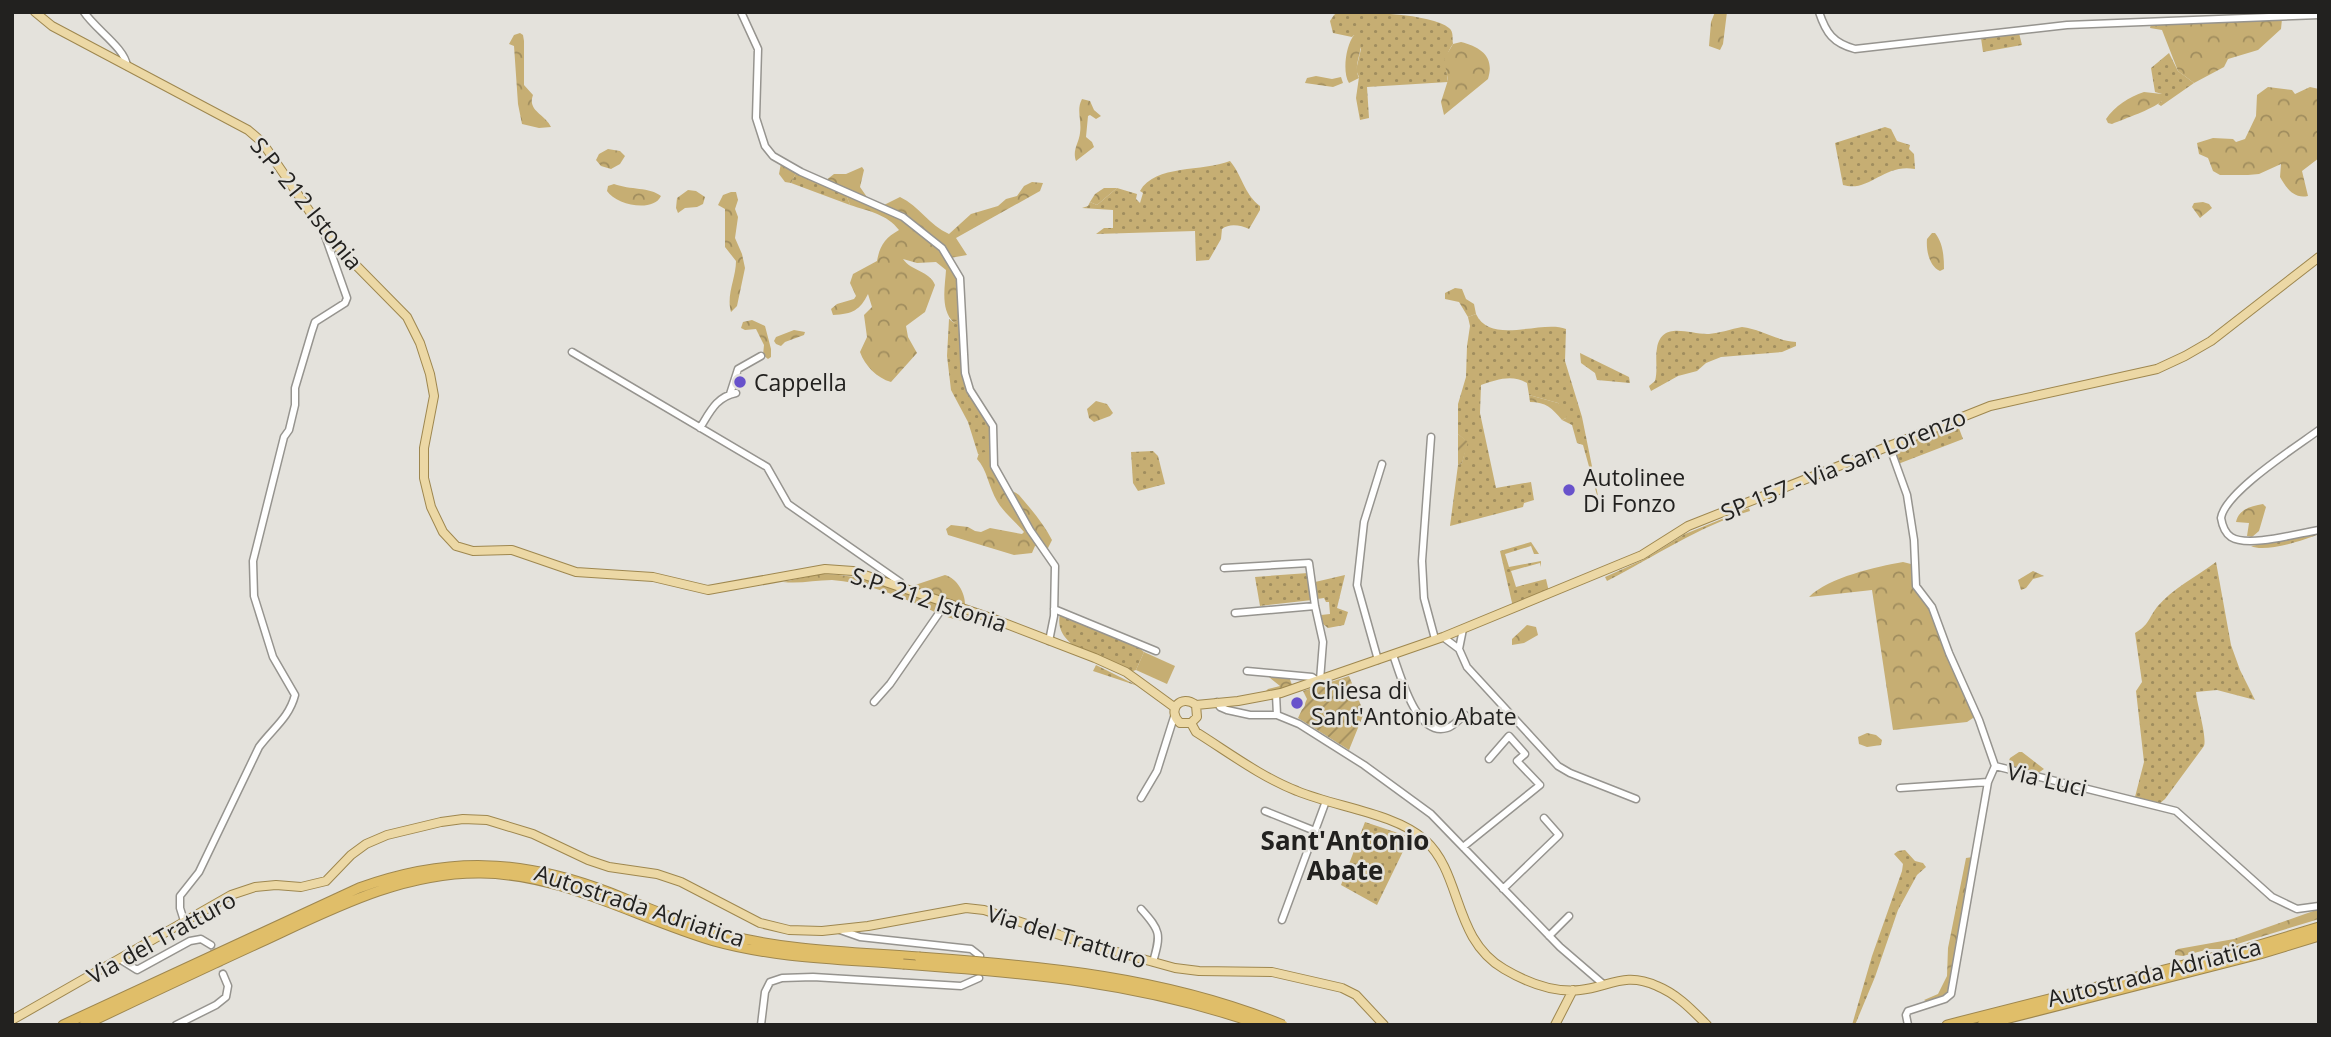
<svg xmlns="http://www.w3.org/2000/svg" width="2331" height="1037" font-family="'Open Sans',sans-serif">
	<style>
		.grass { fill: url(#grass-dots) }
		.forest { fill: url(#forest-crowns) }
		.garden { fill: url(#garden-furrows) }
		.pitch { fill: #c6ae73 }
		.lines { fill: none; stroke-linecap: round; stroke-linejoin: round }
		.minor-tunnel { stroke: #bdbbb6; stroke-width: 6; stroke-dasharray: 6 3; stroke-linecap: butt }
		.minor-casing { stroke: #96948f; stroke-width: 9 }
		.major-casing { stroke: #9e874f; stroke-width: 10 }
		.highway-casing { stroke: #9e874f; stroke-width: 11 }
		.minor { stroke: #fff; stroke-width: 6 }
		.major { stroke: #ecd8a5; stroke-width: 8 }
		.highway { stroke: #e0be69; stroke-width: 9 }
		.highway-bridge-casing { stroke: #9e874f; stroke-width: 11; stroke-linecap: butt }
		.highway-bridge { stroke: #e0be69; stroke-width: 9 }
		.poi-dot { fill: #6852cb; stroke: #e4e2dc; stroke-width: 2.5 }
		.labels { text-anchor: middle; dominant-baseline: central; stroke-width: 5; stroke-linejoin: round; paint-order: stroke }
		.street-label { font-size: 23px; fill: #22211f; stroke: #e4e2dc }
		.poi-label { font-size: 23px; fill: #22211f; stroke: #e4e2dc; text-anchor: start }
		.quarter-label { font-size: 26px; font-weight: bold; fill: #22211f; stroke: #e4e2dc }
	</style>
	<defs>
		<pattern id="grass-dots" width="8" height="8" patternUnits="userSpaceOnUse" patternTransform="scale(1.75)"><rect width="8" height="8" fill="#c6ae73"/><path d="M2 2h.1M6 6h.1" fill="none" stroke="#a08d5e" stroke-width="1.8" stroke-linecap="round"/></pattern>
		<pattern id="forest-crowns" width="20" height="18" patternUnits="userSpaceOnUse" patternTransform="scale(1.75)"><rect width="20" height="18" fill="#c6ae73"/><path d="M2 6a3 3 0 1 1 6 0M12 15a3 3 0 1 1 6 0" fill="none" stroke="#a08d5e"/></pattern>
		<pattern id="garden-furrows" width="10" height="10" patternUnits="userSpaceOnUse" patternTransform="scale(1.75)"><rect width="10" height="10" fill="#c6ae73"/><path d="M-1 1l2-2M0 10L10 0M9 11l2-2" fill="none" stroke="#a08d5e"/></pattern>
	</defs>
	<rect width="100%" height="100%" fill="#e4e2dc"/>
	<path class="grass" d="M1338 12C1362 12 1431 13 1449 28 1454 32 1452 38 1453 44 1444 56 1446 68 1448 82L1367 87 1369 118 1360 120 1356 98 1359 77 1356 70 1361 49 1354 35 1352 37 1333 33 1330 21 1334 15Z
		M2019 33 2022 45 1983 52 1981 38Z
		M2169 53 2178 71 2194 83 2161 106 2158 104 2162 101V94L2155 92 2151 68Z
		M1885 127 1891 129 1897 141 1910 145 1909 149 1914 154 1915 169C1884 163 1869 193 1843 185L1835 143Z
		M1230 161C1242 175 1244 194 1260 206V210L1249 229C1241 225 1229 223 1222 229L1221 239 1209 260 1196 261 1195 231 1096 234 1104 228H1113V210L1082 208 1088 206 1090 202 1097 205 1117 188 1137 194 1136 199 1140 203 1143 193 1140 191C1155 164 1203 172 1230 161Z
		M797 171 845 192 850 205 791 183Z
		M1476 314C1491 346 1542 319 1566 329L1565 361 1582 417 1600 506 1583 445 1577 443 1572 425 1562 420 1566 418 1558 403 1529 395 1527 383C1512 374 1496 380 1481 385L1480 413 1496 488 1531 482 1534 500 1524 503 1523 507 1450 526 1458 465 1462 463 1467 442 1458 434V404L1466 377 1467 346 1470 326 1468 317Z
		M960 318 961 362 964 378 992 427 994 454H978L968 422 951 390 947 356 949 319 954 323Z
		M1742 327C1761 329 1777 341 1796 342V346L1782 352 1721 357 1706 363 1697 371 1678 376 1651 391 1649 386 1655 381C1658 370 1655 358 1657 348 1662 320 1690 335 1709 334 1720 333 1731 329 1742 327Z
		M1580 353 1629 377 1630 383 1597 380 1595 373 1581 363Z
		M1957 423 1963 439 1898 464 1894 448Z
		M1153 451 1158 456 1165 484 1138 491 1133 483 1131 452Z
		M1749 508 1750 511C1699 526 1654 557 1607 581L1605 577 1645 559 1685 534Z
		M2319 534C2305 540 2265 553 2251 546Z
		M1531 542 1539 554H1534L1531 546 1505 554 1509 567 1541 561V567L1540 563 1511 571 1516 587 1546 579 1549 592 1513 607 1500 551Z
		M2216 562 2231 645 2240 670 2255 700 2217 690 2196 692C2197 705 2207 736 2204 746L2165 799 2159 804 2135 797 2144 762 2136 691 2142 682 2135 633C2149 625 2148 619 2157 607 2172 589 2197 576 2216 562Z
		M1308 573 1312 600 1260 606 1255 577Z
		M1345 575 1337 608 1348 612 1344 625 1328 628 1323 624 1321 615 1330 614 1329 602H1326L1324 598 1317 599 1315 582Z
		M1060 614 1134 644 1144 652 1136 670 1130 672C1106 661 1052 648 1060 614Z
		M1096 665 1138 686 1093 671Z
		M1365 822 1410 837 1377 905 1341 885Z
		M1905 850 1915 861 1923 863 1926 867 1917 875 1898 910 1875 977 1855 1025H1852L1872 956 1902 871 1903 864 1894 854 1898 851Z"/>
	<path class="forest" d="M1715 12H1727L1723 44 1720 50 1709 46 1711 22Z
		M2282 19 2281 29 2258 50 2228 59 2224 67 2194 83 2178 71 2162 30 2150 28 2151 24Z
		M520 33 523 35 524 41V85L533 95C527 111 545 114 551 127L539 128 522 124 518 104 514 46 509 44 514 35Z
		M1354 35 1359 37C1365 51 1352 64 1359 78L1349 83C1342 72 1346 45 1354 35Z
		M1461 42C1481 47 1495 57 1488 79L1444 115 1441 102 1448 80 1444 59 1453 44Z
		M1316 76 1332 79 1341 77 1343 83 1333 87 1305 83 1307 78Z
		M2268 87 2292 90 2295 94 2310 87 2319 89V158L2302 171 2308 196C2294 199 2287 189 2280 177L2281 164 2259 174 2248 175H2220L2213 171 2208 158 2199 154 2197 143 2213 138 2233 139 2236 142 2245 139 2256 116 2257 95Z
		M2144 92 2162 94V101C2151 110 2126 118 2112 124L2108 123 2106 119C2115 106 2129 97 2144 92Z
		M1082 99 1090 101 1094 110 1101 116 1096 119 1090 115 1088 116 1086 137 1092 142 1094 147 1076 161C1072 150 1079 143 1080 133 1082 120 1076 110 1082 99Z
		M608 149 620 151 625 156 620 164 611 169 601 166 596 160 599 154Z
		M781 163 797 171 791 183 785 182 779 174Z
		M862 167 864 170 860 187 869 200 825 181 834 174H846Z
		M1032 182 1043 183 1040 191 956 238 967 255 950 258C935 232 909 219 884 205L900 197C919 206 929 225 949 234L971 214 998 206 1006 199 1017 196 1024 186Z
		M614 184C630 190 650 187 661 196 653 213 616 205 607 191L608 186Z
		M1104 188H1117L1097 205 1090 202 1095 194Z
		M688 190 696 191 705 197 703 204 697 207 685 208 678 213 676 208 677 198Z
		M731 192H736L738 200 735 209 738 217 735 238 742 254 745 268 737 306 731 312C726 295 736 278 736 261L725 247V209L718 205 723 195Z
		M845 192C880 207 943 235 957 274 961 286 959 305 960 318L954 323C940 310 945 287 946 270L936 262 917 263 903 259C911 271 930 271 935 285L925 312 906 326 908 337 917 353 891 382C877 378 865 366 860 352L867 337 864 315 872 307 868 294C860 310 853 314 833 315L831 309 837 304 854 299 856 296 850 283 853 274 877 261C880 245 885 238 899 230 887 214 868 211 850 205Z
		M2203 202 2209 204 2212 208 2200 218 2192 207 2194 203Z
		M1932 233H1935C1943 243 1944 256 1944 269L1940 271C1929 266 1926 250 1927 239Z
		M1455 288 1462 289 1466 299 1474 304 1476 314 1468 317 1459 302 1445 299V293Z
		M752 320 765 326 771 349V357L768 359 763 355 764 345 756 329 745 330 741 328 743 322Z
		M794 330 805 332 804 335 785 342 781 346 776 344 774 341 776 337Z
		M1529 395 1558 403 1566 413V418L1562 420C1552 408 1546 402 1530 402Z
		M1096 401 1107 404 1113 413 1110 416 1094 422 1089 418 1087 409Z
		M985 452 994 454C994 466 999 482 1009 489 1012 492 1016 492 1019 495 1031 509 1044 524 1052 540L1048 548 1035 546 1032 553 1014 555 948 535 946 529 951 525 968 527 975 531 981 532 990 528 1022 534 1024 532C1015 521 1004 513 997 501 989 488 987 469 977 459L979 453Z
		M2263 504 2266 507 2259 531 2252 537 2247 536 2249 523 2236 522C2239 509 2251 506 2263 504Z
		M1903 562 1911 564 1913 579 1929 607 1976 716 1967 722 1893 730 1872 590 1809 597C1829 577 1876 567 1903 562Z
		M2033 571 2044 576 2033 579 2026 588 2021 590 2018 580Z
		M821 574C874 574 925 600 974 619 959 626 932 610 917 604 890 593 862 582 832 580 815 580 800 584 783 582Z
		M945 575C958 579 966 594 965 607L909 587Z
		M1527 625 1536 627 1538 635 1524 643 1512 645V639Z
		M1264 673 1289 677 1293 687 1263 694 1268 689 1280 686Z
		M1867 733 1876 735 1882 740 1881 745 1867 747 1859 744 1858 737Z
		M2019 752H2022L2044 769 2035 775 2006 768 2010 758Z
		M1973 857 1953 984 1945 998 1927 1002 1924 1000 1938 994 1947 976 1948 948 1966 858Z
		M2319 909V919L2221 949H2209L2183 956 2175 955V951L2178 949 2234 939Z"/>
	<path class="garden" d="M1458 434 1468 442 1462 463 1458 465Z
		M1349 676 1364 713 1349 750 1298 718 1307 699 1303 691Z"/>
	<path class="pitch" d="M1144 652 1175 666 1167 684 1136 670Z"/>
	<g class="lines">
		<path class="minor-tunnel" d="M211 945 223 974"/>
		<g class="minor-casing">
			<path id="minor" d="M84 12C95 29 125 48 127 66
				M741 12 758 49 756 118 765 146 773 156 801 172 903 217 942 248 960 278 965 373 970 390 993 426 994 466 1030 530 1055 566 1054 616 1049 641
				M1819 12C1826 33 1833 43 1855 49L2067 25 2319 15
				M572 352 767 467 788 504 900 582 903 587
				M730 394 738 369 761 356
				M700 428C710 412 716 397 736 393
				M2319 430C2296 447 2225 492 2221 518 2222 524 2225 533 2231 537 2248 548 2299 533 2319 530
				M1431 437 1422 561 1424 598 1435 639
				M1889 445 1907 495 1914 540 1916 586 1932 607 1949 653 1979 720 1995 766 2176 811 2272 897 2297 909 2319 906
				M1224 568 1309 563 1315 606 1323 642 1320 680
				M1054 609 1156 651
				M1235 613 1315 606
				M1443 637 1459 649 1467 667 1558 766 1570 773 1636 799
				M1459 649 1463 629
				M1393 655C1401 676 1416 737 1447 728 1454 726 1459 719 1465 715
				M1378 660 1357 585 1364 522 1382 464
				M1247 671 1312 677 1318 681
				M1276 694 1277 715
				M874 702 890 684 946 603
				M1217 702 1220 707 1227 710 1250 715H1277L1299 724 1364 765 1431 814 1560 947 1603 984
				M1900 788 1988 782
				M1141 798 1157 771 1174 717
				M1265 811 1315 831
				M1463 847 1540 785 1517 761 1525 754 1509 736 1489 759
				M1503 889 1559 835 1544 818
				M1141 909C1161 931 1161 934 1153 962
				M1282 920 1326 801
				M185 924 180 908V896L199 872 259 747C273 728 289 718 295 695L273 657 254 596 253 561 284 437 289 430 295 405V388L312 331 315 322 345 303 347 298 323 230
				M840 930 860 937 971 949 980 956
				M1549 936 1569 916
				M121 960 137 970 190 941 201 939 211 945
				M176 1025 216 1005 226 997 228 986 223 974
				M761 1025 765 992 770 982 782 978 813 977 961 986 979 978
				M1908 1025 1906 1015 1908 1011 1945 999 1951 994 1988 782 1995 766"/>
		</g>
		<g class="major-casing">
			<path id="major" d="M35 12 52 26 248 130 262 142 310 212 337 246 407 317 420 343 430 374 434 396 424 448V478L431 507 443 532 456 546 473 551 512 550 576 572 653 577 708 590 825 569 853 571 991 618 1095 658 1126 672 1174 707
				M1196 705 1238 701 1281 693 1443 637 1642 555 1688 526 1990 406 2157 369 2185 356 2211 341 2319 257
				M1191 723 1196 732C1228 752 1261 777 1297 791 1335 807 1395 813 1425 840 1463 875 1452 938 1504 969 1526 982 1554 993 1580 990 1609 987 1625 971 1657 986 1677 994 1692 1010 1707 1025
				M1191 723H1180C1166 710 1181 693 1196 705
				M1191 723 1197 717 1196 705
				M12 1020 231 895 255 887 276 885 301 887 326 881 351 855 366 844 387 835 441 822 463 819 487 820 533 834 588 860 609 867 657 874 681 882 760 923 789 930 822 931 868 926 966 908 984 910 1081 942 1175 968 1199 971 1272 972 1342 988 1356 995 1384 1025
				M1555 1025 1573 990"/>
		</g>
		<g class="highway-casing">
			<path id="highway" d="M63 1025 359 888C448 856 521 859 608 892 646 907 684 924 723 934 787 951 854 952 919 957
				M84 1025C143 997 202 969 261 942 332 909 402 872 481 873 564 874 636 918 714 941 775 958 840 959 903 964
				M1947 1025 2243 950 2319 927
				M1982 1025 2260 954 2319 936"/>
		</g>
		<use href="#minor" class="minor"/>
		<use href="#major" class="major"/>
		<use href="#highway" class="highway"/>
		<g class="highway-bridge-casing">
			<path id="highway-bridge" d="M919 957C1043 966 1166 977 1283 1025
				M903 964C1028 973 1141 982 1261 1025"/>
		</g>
		<use href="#highway-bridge" class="highway-bridge"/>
	</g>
	<g class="poi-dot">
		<circle cx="740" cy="382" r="7"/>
		<circle cx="1569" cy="490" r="7"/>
		<circle cx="1297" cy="703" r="7"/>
	</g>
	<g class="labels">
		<g class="street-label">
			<text transform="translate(307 203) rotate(51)">S.P. 212 Istonia</text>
			<text transform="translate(1843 464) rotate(-22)">SP 157 - Via San Lorenzo</text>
			<text transform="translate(929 599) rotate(18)">S.P. 212 Istonia</text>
			<text transform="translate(2047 779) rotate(13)">Via Luci</text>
			<text transform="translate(640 905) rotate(18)">Autostrada Adriatica</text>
			<text transform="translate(1067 936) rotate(17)">Via del Tratturo</text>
			<text transform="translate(161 937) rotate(-29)">Via del Tratturo</text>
			<text transform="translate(2154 972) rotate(-14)">Autostrada Adriatica</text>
		</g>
		<g class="poi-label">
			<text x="754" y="382">Cappella</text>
			<text x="1583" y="477">Autolinee<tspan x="1583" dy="26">Di Fonzo</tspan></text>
			<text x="1311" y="690">Chiesa di<tspan x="1311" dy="26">Sant'Antonio Abate</tspan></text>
		</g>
		<g class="quarter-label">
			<text x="1345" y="840">Sant'Antonio<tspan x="1345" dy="30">Abate</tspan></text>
		</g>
	</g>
	<rect width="2331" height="1037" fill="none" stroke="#22211f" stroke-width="28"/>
</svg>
